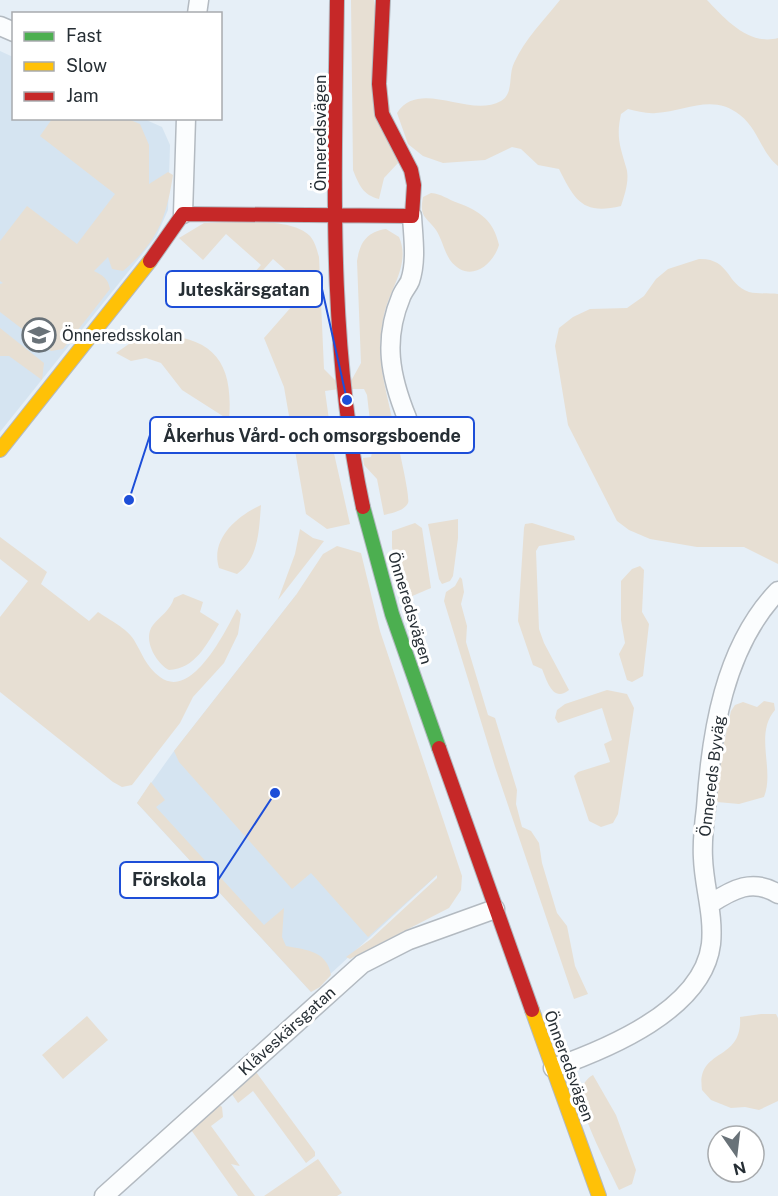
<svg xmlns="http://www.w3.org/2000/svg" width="778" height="1196" font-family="'Public Sans',sans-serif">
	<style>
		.built { fill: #d5e4f1 }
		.green { fill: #e7dfd3 }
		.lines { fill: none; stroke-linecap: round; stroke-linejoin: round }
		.street-casing { stroke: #b3bac1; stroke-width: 21 }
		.fast-casing { stroke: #b3bac1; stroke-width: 16 }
		.slow-casing { stroke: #b3bac1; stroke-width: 16 }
		.jam-casing { stroke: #b3bac1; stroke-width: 16 }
		.street { stroke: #fbfdfe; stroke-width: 18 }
		.fast { stroke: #4caf50; stroke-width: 14 }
		.slow { stroke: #ffc107; stroke-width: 14 }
		.jam { stroke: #c62828; stroke-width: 14 }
		.labels { text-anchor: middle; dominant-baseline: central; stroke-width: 6; stroke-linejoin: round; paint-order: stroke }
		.street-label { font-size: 16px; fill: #262e34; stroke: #fff }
		.poi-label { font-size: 16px; fill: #262e34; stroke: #fff; text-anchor: start }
		.leader { fill: none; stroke: #1d4ed8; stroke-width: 2 }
		.callout-dot { fill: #1d4ed8; stroke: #fff; stroke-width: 2 }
		.callout { fill: #fff; stroke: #1d4ed8; stroke-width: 2 }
		.callout-label { font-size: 18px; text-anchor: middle; font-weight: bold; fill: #262e34 }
	</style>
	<rect width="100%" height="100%" fill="#e6eff7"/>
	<path class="built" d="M0 51 13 57 14 118 144 119 162 127 170 145 168 210 156 237 0 432Z
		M296 595 437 875 311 992 137 803 174 751Z"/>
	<path class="green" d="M351 0H374L398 163 384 178 379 199C363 195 359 185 353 170Z
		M560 0H707C725 19 749 46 778 38V166C761 152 758 129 740 115 713 93 686 111 656 113 647 114 637 111 628 109L621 114C616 137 620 146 626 167 630 179 625 194 621 206 583 215 575 201 559 169L538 165 521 149 512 147 485 160 443 163 423 156 408 144 397 113C420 78 469 119 501 101 514 94 508 75 514 63 525 39 544 20 560 0Z
		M52 119H128L140 124 149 145V184L168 172 173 175C166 219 158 241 123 271L112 269 108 257 94 271C102 275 108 278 110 289L63 349 51 351 0 312V284L3 283 0 281V241L27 206 77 244 115 194 40 136Z
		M431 193C442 194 447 199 458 203 480 211 494 221 499 245 492 267 468 284 450 260 444 251 442 239 436 230 426 216 419 218 423 197Z
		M204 223C231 223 290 216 310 236 315 242 317 250 319 257L324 369 338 383 339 389 325 391 333 449 350 524 327 529 306 514 284 387 264 338 307 289 273 259 229 308 226 305 261 265 226 234 203 260 179 238Z
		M386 229 399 237C411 264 390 288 384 315 380 332 379 352 382 370 384 389 412 495 408 503 404 511 392 513 384 515L377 479 364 465 363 458 371 457 373 448 367 395 364 389H352L351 381 361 363 357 261C360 243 366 232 386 229Z
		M699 259C730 258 726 284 749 292 757 294 769 293 778 294V564L744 547H697L650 539 629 530 617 521 568 425 555 346 559 328 573 317 590 309 627 308 644 296 656 279 668 269Z
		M0 328 44 363 42 380 9 356H0Z
		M155 334C213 337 234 361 229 420L182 390 161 363 146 358 131 361 116 353 136 339Z
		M261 505C259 529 259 559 237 574L219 568C210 539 237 516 261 505Z
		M458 519V538L453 576 450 581 442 584 439 579 428 524Z
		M415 523 422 528 431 588 410 597 392 548V531Z
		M532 523 574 536 575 540 539 546 536 551 539 629 544 643 569 690C553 703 547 681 542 669L533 665 518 621 524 528 525 524Z
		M300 529 313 538 324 541 278 600 295 554Z
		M0 537 47 572 41 584 89 621 98 612C108 619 128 629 134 640 142 653 146 667 160 677 192 701 226 630 237 609L241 614 238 634 224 663 193 697 180 723 132 785 122 787 113 782 0 692V617L28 581 0 559Z
		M337 546 361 553 380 631 462 876 461 890 449 908 350 959 346 957 371 939 437 878V875L368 937 311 873 292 889 179 762 174 751 296 595 323 554Z
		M640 566 644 570 642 612 649 624 643 676 632 682 627 680 619 654 625 643 621 620V581L632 569Z
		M460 577 462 579 464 592 461 604 467 626 466 642 488 715 495 718 517 790 516 804 522 827 531 831 539 843 542 863 557 913 567 926 575 966 588 994 574 999 495 767 444 601 446 592 455 586Z
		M183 594 203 602 200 612 219 624C207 644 195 669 169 670 156 663 142 639 153 625 161 615 170 611 174 598Z
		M607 690 627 694 634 708 618 814 613 823 601 827 589 821 574 776 578 772 610 762 604 744 612 740 602 708 558 723 555 718 557 710 565 704Z
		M764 701 774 703 775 710C754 734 775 770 764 797L739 804 717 802 715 799 719 765 731 711 735 705 743 702 757 707Z
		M151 782 165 800 156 807 264 925 284 908 282 937 286 946C307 950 327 951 331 975L320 987 311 992 137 803Z
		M761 1014H776L778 1018V1101L759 1110 745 1107 731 1108 711 1100 702 1090C696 1047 743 1063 740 1017Z
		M87 1016 108 1040 63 1079 42 1055Z
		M253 1068 315 1152V1156L306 1163 253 1091 238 1103 229 1090Z
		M593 1075 616 1115 636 1170 632 1184 619 1190C609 1168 580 1116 581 1093 581 1086 587 1078 593 1075Z
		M217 1103 222 1107 223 1117 211 1126 240 1166 231 1164 255 1196H238L189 1127Z
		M318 1159 342 1193 337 1196H264Z"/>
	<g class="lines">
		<g class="street-casing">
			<path id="street" d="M197 14 199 0
				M0 26 14 32
				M183 214 186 118
				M407 418C390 376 383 340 401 297 403 291 408 286 410 281 417 261 413 236 412 216
				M710 904C733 889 753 878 778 894
				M553 1068C607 1049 703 1010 711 944 714 914 704 887 703 858 702 842 704 824 706 808 711 734 724 647 778 591
				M104 1196 362 964 409 940 495 909"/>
		</g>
		<g class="fast-casing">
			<path id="fast" d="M363 507 392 614 439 748"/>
		</g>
		<g class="slow-casing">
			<path id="slow" d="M0 450 150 261
				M532 1010 599 1196"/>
		</g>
		<g class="jam-casing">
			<path id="jam" d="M337 0C335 168 327 342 363 507
				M150 261 183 214 412 216 414 185 411 170 382 114 379 84 383 0
				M439 748 532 1010"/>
		</g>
		<use href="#street" class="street"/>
		<use href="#fast" class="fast"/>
		<use href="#slow" class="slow"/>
		<use href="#jam" class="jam"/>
	</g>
	<defs>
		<g id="school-ring" transform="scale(1.725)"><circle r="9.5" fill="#fff" stroke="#697278" stroke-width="1.5"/><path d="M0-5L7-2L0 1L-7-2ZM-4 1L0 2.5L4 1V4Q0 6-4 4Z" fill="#697278"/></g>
	</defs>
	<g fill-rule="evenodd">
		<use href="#school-ring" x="39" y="335"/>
	</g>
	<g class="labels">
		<g class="street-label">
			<text transform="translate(320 133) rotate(-90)">Önneredsvägen</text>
			<text transform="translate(410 608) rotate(73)">Önneredsvägen</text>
			<text transform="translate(712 776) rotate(-83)">Önnereds Byväg</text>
			<text transform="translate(287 1031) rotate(-42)">Klåveskärsgatan</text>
			<text transform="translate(569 1066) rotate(70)">Önneredsvägen</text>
		</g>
		<g class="poi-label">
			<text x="62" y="335">Önneredsskolan</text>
		</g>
	</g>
	<path class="leader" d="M347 400L322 289M129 500L150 435M275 793L218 880"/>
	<g class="callout-dot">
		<circle cx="347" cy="400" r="6"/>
		<circle cx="129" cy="500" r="6"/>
		<circle cx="275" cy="793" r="6"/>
	</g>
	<g class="callout">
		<rect x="166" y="271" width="156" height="36" rx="6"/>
		<rect x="150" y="417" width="324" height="36" rx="6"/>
		<rect x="120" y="862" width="98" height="36" rx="6"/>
	</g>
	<g class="callout-label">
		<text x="244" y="296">Juteskärsgatan</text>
		<text x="312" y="442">Åkerhus Vård- och omsorgsboende</text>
		<text x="169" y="886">Förskola</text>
	</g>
	<rect x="12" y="12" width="210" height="108" fill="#ffffff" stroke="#a8abae" stroke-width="1.5"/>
	<rect x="24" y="32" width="30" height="9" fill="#4caf50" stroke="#a8abae" stroke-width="1.5"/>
	<text x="66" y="42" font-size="18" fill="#262e34">Fast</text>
	<rect x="24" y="62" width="30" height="9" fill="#ffc107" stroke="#a8abae" stroke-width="1.5"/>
	<text x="66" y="72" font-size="18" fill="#262e34">Slow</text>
	<rect x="24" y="92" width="30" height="9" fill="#c62828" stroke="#a8abae" stroke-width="1.5"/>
	<text x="66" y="102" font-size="18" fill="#262e34">Jam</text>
	<g transform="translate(736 1154) rotate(166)"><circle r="28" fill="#ffffff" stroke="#a8abae" stroke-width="1.5"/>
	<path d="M0-4.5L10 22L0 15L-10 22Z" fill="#697278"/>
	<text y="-9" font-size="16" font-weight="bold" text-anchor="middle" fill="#262e34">N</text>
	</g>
</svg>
